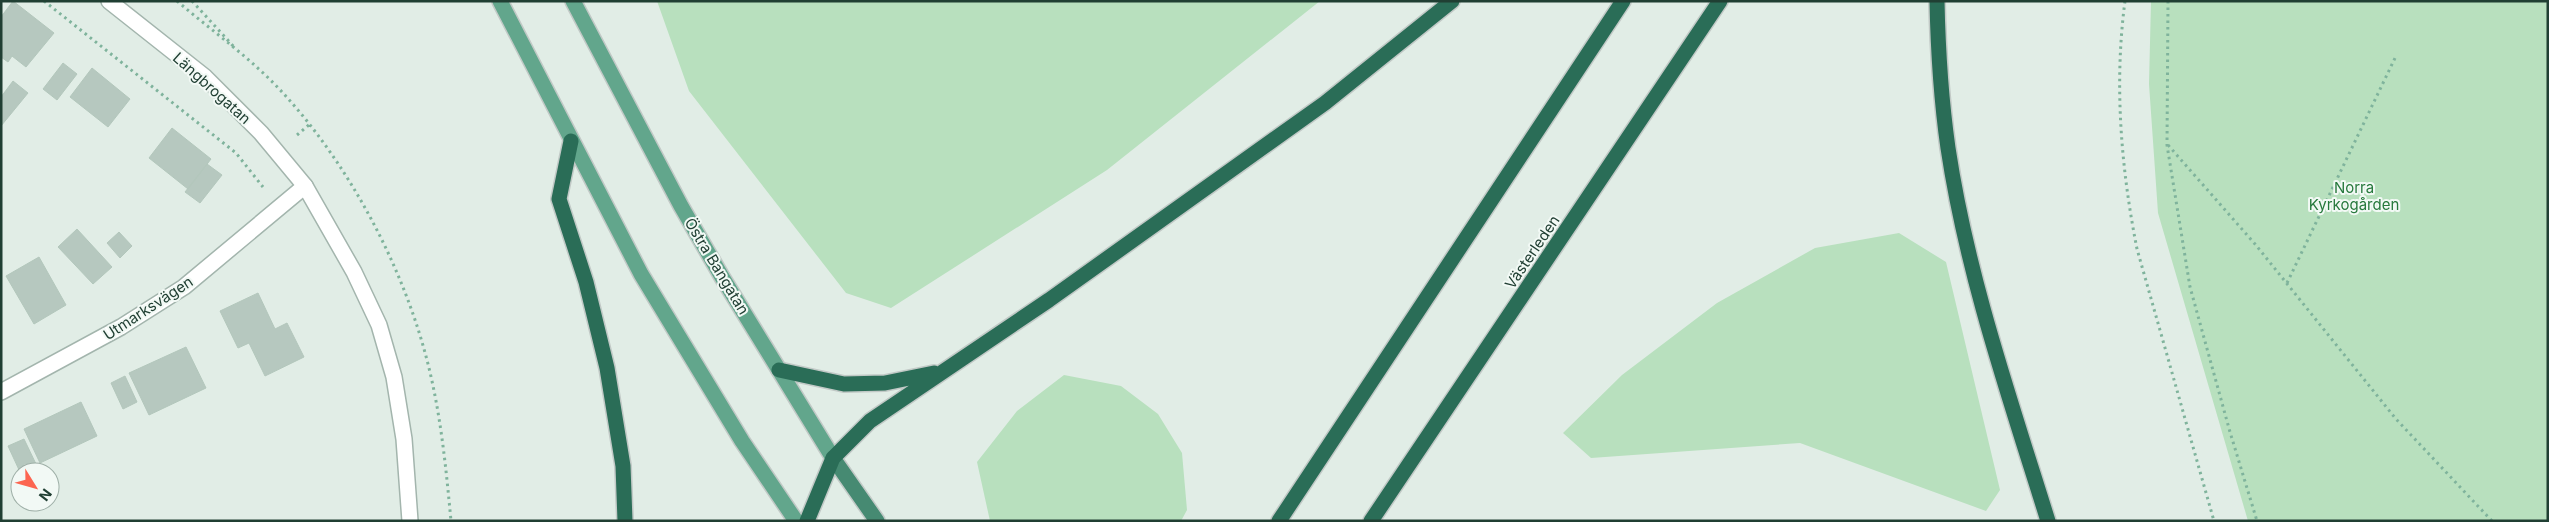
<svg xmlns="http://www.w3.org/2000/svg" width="2549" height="522" font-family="Inter,sans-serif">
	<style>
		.green { fill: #b8e0be }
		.building { fill: #b6c8bf; stroke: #b3c7bc }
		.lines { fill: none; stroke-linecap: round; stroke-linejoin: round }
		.minor-casing { stroke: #a3b5ad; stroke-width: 18 }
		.tertiary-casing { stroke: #a3b5ad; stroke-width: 18 }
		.primary-casing { stroke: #c1c9c6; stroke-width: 18 }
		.trunk-casing { stroke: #c1c9c6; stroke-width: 18 }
		.motorway-casing { stroke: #c1c9c6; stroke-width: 18 }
		.path { stroke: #7fb39c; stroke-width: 3; stroke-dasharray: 2.5 4; stroke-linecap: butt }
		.minor { stroke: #fff; stroke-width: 15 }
		.tertiary { stroke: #fff; stroke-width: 15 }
		.primary { stroke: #62a68c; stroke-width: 15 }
		.trunk { stroke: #468a72; stroke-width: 15 }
		.motorway { stroke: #2a6d57; stroke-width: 15 }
		.labels { text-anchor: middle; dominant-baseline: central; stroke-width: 4; stroke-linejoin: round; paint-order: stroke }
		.street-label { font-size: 15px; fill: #203f33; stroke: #f2f9f5 }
		.park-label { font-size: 15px; fill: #27793d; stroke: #f2f9f5 }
	</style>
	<rect width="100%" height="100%" fill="#e1ede6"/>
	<path class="green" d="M657 1H1320L1107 170 891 308 846 293 689 91Z
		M2151 1H2548V521H2248L2158 213 2149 84Z
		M1899 233 1946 262 2000 490 1986 511 1800 443 1591 458 1563 433 1622 375 1717 303 1815 248Z
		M1064 375 1121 386 1158 414 1182 453 1187 510 1181 521H990L977 462 1017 411Z"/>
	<path class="building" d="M13 1 54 33 26 67 12 56 8 62 1 57V17Z
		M63 63 77 74 57 100 43 89Z
		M92 68 130 99 108 127 70 97Z
		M13 81 28 93 1 126V97Z
		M172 128 211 159 188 189 149 158Z
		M207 164 222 175 200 203 185 192Z
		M77 229 112 267 93 284 58 247Z
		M119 232 132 246 120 258 107 243Z
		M39 257 66 305 34 324 6 276Z
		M258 293 275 329 287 323 304 357 265 376 249 343 238 348 220 311Z
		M186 347 206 388 149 415 129 373Z
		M125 376 137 402 123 409 111 383Z
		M81 402 97 436 40 463 24 429Z
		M24 439 36 464 20 472 8 446Z"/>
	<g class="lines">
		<g class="minor-casing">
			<path id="minor" d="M1 392 121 327 184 287 305 186"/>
		</g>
		<g class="tertiary-casing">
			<path id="tertiary" d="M109 1 205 77 261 133 305 186 354 272 379 325 394 377 404 439 410 521"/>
		</g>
		<g class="primary-casing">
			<path id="primary" d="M500 1 641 274 742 441 796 521
				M573 1 681 206 722 277 833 458"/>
		</g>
		<g class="trunk-casing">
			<path id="trunk" d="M833 458 877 521"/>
		</g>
		<g class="motorway-casing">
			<path id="motorway" d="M1937 1C1938 51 1941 99 1948 148 1967 275 2010 399 2048 521
				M571 141 559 199 586 282 607 368 623 466 625 521
				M779 370 844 384 885 383 934 373
				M807 521 833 458 870 421 1049 300 1325 103 1452 1
				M1279 521 1623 1
				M1371 521 1720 1"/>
		</g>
		<path class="path" d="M44 1 236 153 263 187
			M177 1C212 31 252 59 283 93 350 166 404 268 428 364 441 416 446 468 451 521
			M192 1 235 48
			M2125 1C2114 84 2121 168 2137 249L2214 521
			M2168 1 2167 145 2190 287 2230 432 2257 521
			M297 135 310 124
			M2168 145 2255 244 2396 419 2492 521
			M2287 283 2396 56"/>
		<use href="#minor" class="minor"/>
		<use href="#tertiary" class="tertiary"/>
		<use href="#primary" class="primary"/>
		<use href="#trunk" class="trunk"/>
		<use href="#motorway" class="motorway"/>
	</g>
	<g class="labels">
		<g class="street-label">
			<text transform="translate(212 88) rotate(42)">Längbrogatan</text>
			<text transform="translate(1532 252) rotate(-56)">Västerleden</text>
			<text transform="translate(717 266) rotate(59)">Östra Bangatan</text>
			<text transform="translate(148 308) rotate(-33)">Utmarksvägen</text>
		</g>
		<g class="park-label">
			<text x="2354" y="187">Norra<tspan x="2354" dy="17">Kyrkogården</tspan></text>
		</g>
	</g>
	<rect width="2549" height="522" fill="none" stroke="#203f33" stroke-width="5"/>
	<g transform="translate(35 487) rotate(127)"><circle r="24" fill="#f2f9f5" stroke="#9eafa7"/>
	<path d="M0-4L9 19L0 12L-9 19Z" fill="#fc6550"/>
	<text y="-8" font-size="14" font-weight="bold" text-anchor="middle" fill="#203f33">N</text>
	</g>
</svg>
